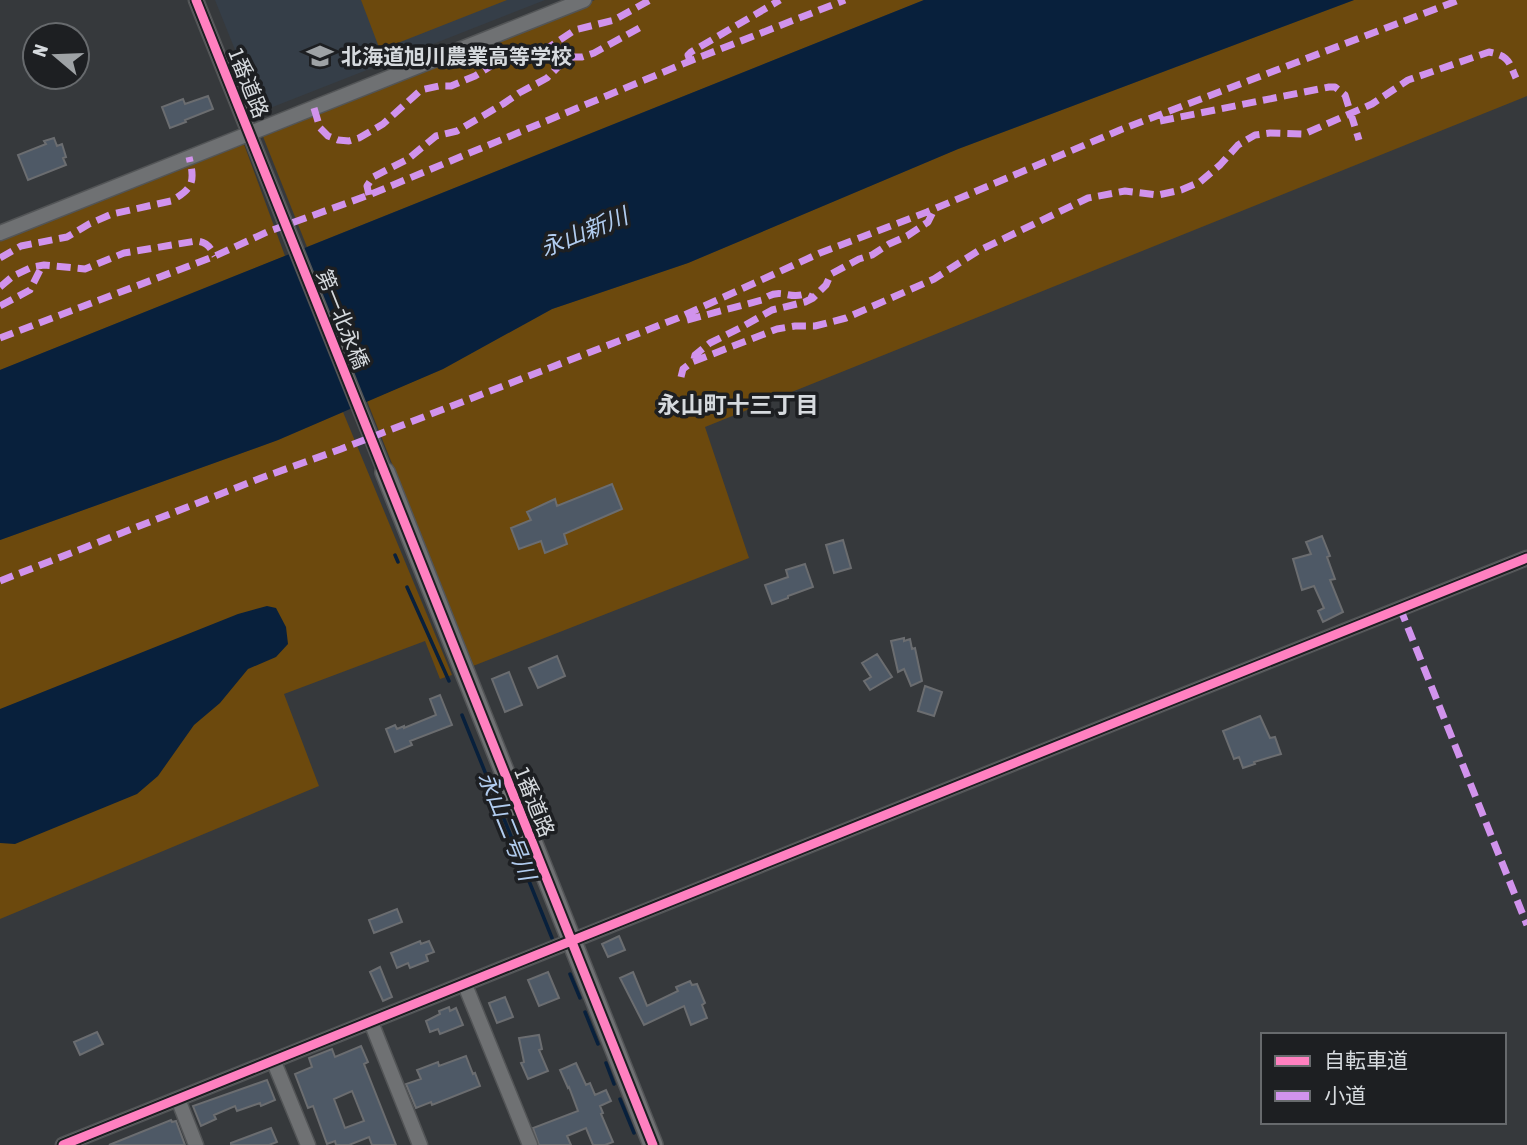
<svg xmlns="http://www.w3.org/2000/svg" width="1527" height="1145" font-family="'Asap Condensed','Noto Sans JP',sans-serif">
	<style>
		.built { fill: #353e48 }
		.green { fill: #6c490d }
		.water { fill: #08203c }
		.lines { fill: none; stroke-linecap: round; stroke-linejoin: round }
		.stream { stroke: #08203c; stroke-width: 3.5 }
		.building { fill: #4e5966; stroke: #6b6d70; stroke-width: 2; fill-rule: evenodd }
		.street-casing { stroke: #535557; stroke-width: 17 }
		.secondary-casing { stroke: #535557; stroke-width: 22 }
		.street { stroke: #6f7173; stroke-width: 14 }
		.secondary { stroke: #6f7173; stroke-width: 19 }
		.quiet { stroke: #d193ec; stroke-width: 7; stroke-dasharray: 14 7; stroke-linecap: butt }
		.cycleway-casing { stroke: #1d1f22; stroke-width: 13 }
		.cycleway { stroke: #ff80c0; stroke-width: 9 }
		.labels { text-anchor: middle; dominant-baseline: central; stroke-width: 7; stroke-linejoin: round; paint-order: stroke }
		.poi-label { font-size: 21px; font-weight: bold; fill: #d6dade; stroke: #1d1f22; text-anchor: start }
		.street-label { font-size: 21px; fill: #d6dade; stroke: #1d1f22 }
		.water-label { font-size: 23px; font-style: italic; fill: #b1ccef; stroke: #1d1f22 }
		.neighbourhood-label { font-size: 23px; font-weight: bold; fill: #d6dade; stroke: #1d1f22 }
	</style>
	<rect width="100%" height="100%" fill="#36393c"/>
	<path class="built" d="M215 0H545L260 112Z"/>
	<path class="green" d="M361 0H507L380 50Z
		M595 0H924L307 247 260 129Z
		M1354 0H1527V96L705 427 749 558 473 666 367 401 443 369 552 309 688 263 958 149Z
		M241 136 285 256 0 370V233Z
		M343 412 452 675 440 679 425 641 284 694 319 786 0 919V540L278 440Z"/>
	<path class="water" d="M924 0H1354L958 149 688 263 552 309 443 369 278 440 0 540V370Z
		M267 606 276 608 286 627 288 644 276 657 248 669 220 703 194 725 158 776 137 794 15 844 0 843V709L238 614Z"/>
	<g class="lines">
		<path class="stream" d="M395 555 398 562
			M407 587 449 681
			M462 715 552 938
			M570 974 580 998
			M585 1012 598 1044
			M606 1063 614 1084
			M620 1099 634 1133"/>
	</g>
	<path class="building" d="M208 96 213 109 185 120 186 122 170 128 162 107 183 99 185 104Z
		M54 138 57 146 62 144 66 157 63 158 66 165 28 180 18 155 46 144 44 141Z
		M612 484 622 509 564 534 567 544 545 553 541 541 519 549 511 528 531 520 527 512 555 499 557 506Z
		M1322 536 1330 556 1327 557 1335 579 1330 580 1343 612 1323 622 1318 611 1324 608 1314 586 1302 590 1293 559 1311 554 1306 542Z
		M843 540 851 568 834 573 826 545Z
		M805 564 813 587 788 596V598L772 604 765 585 788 577 786 570Z
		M904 638V641L910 639 912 649 915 648 922 681 911 686 904 669 898 672 891 641Z
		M877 654 892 677 870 690 864 681 871 677 862 663Z
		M557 656 565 676 538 688 529 668Z
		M509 672 522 705 505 712 492 679Z
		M925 686 942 692 934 716 918 711Z
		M440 695 452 725 410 741 412 745 395 752 386 729 395 725 397 729 404 726V728L436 715 430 699Z
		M1260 716 1270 738 1275 737 1281 754 1254 762 1255 764 1243 768 1239 757 1234 759 1223 731Z
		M397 909 402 922 374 933 369 920Z
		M619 936 625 950 608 957 602 944Z
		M420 941 421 944 429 941 434 952 426 955 428 961 410 968 408 963 397 968 391 953Z
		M380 967 392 997 383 1001 370 972Z
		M548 972 559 998 539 1006 528 980Z
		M633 972 647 1006 678 991 676 987 690 981 692 985 697 984 705 1003 702 1005 707 1018 691 1025 684 1006 644 1025 620 978Z
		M505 997 513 1017 497 1023 489 1003Z
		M449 1007 450 1011 456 1008 463 1025 440 1034 438 1029 430 1032 426 1021 440 1014 439 1011Z
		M97 1032 103 1044 80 1055 74 1042Z
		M539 1035 542 1049 539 1050 548 1071 528 1079 521 1063 524 1062 519 1038Z
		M361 1046 368 1062 364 1064 396 1145H372L369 1137 349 1145H336L335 1141 327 1144 313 1106 308 1108 295 1074 312 1067 309 1058 332 1049 335 1057ZM352 1091 364 1121 345 1128 334 1099Z
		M466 1056 473 1074 475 1073 480 1086 432 1105 431 1102 416 1108 406 1084 421 1079 417 1070 438 1062 439 1066Z
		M576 1063 586 1085 590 1083 595 1095 606 1090 611 1101 600 1106 603 1113 601 1114 613 1142 605 1145H593L586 1128 567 1136 571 1145H539L533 1128 578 1111 569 1087 568 1088 560 1070Z
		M267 1080 275 1100 261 1106 260 1103 237 1111 235 1106 214 1115 216 1119 201 1126 193 1106Z
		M171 1120 172 1122 176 1121 185 1145H109Z
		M271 1128 277 1142 269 1145H231V1143Z"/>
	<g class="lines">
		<g class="street-casing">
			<path id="street" d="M196 0 385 472
				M0 233C194 155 389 78 584 0
				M465 985 530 1145
				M371 1022 420 1145
				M274 1062 308 1145
				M178 1099 196 1145
				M63 1145C553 953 1038 751 1527 558"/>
		</g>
		<g class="secondary-casing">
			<path id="secondary" d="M385 472 653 1145"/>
		</g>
		<use href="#street" class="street"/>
		<use href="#secondary" class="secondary"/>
		<path class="quiet" d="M690 61 688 55 691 52 780 0
			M314 108 320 128 328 136 338 140 349 141 359 138 383 124 421 90 439 86H451L475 76 499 61 530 57 540 53 575 30 614 20 650 0
			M1160 121 1329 87H1335L1345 95 1359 140
			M369 195 367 186 373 177 408 159 436 136 457 131 503 104 519 93 547 78 564 61 573 57H582L594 53 643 26
			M0 258 21 246 67 237 89 224 112 214 171 201C194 188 195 181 189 157
			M0 287 13 276 32 267 44 265 85 269 124 253 196 241C207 242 210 247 215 256
			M0 306 30 290 42 266
			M687 320 762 300C781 286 787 300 805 294L811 297
			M0 338 215 256 267 232 369 195 690 61 845 0
			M694 359 695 355 710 343 740 328 772 310 805 302 813 298 826 285 831 274 859 259 872 255 889 244 907 236 928 222 935 208
			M681 377 683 369 692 362 777 329 795 326H815L846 318 934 279 978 251 1088 198 1125 191 1158 195 1181 190 1200 182 1220 165 1238 145 1255 135 1270 133 1304 134 1372 104 1408 80 1489 52C1509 56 1508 60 1516 78
			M0 581 261 478 341 449 678 318 820 253 927 212 1120 130 1459 0
			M1400 608 1527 925"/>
		<g class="cycleway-casing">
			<path id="cycleway" d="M196 0 653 1145
				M63 1145C553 953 1038 751 1527 558"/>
		</g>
		<use href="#cycleway" class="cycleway"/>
	</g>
	<defs>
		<g id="school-bare" transform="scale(2.1)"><path d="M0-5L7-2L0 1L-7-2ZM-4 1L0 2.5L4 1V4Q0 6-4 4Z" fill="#9ea2a5" stroke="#1d1f22" stroke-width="2.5" paint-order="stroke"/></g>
	</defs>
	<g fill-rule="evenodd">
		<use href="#school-bare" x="320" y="56"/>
	</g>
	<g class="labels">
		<g class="poi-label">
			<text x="341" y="56">北海道旭川農業高等学校</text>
		</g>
		<g class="street-label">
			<text transform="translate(249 83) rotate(68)">1番道路</text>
			<text transform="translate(343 319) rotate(68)">第一北永橋</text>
			<text transform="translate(535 802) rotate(68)">1番道路</text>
		</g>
		<g class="water-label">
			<text transform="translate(584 232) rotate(-22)">永山新川</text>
			<text transform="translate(507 826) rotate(68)">永山二号川</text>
		</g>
		<g class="neighbourhood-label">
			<text x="738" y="405">永山町十三丁目</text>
		</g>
	</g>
	<rect x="1261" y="1033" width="245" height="91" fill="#1d1f22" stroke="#676a6d" stroke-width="2"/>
	<rect x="1275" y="1056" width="35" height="10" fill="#ff80c0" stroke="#676a6d" stroke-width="2"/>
	<text x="1324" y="1068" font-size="21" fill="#d6dade">自転車道</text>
	<rect x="1275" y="1091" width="35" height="10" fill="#d193ec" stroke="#676a6d" stroke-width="2"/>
	<text x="1324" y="1103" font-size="21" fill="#d6dade">小道</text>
	<g transform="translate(56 56) rotate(289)"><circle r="33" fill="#1d1f22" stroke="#676a6d" stroke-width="2"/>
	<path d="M0-5L12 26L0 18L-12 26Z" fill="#9ea2a5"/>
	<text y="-10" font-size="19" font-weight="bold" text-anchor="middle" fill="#d6dade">N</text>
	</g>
</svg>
